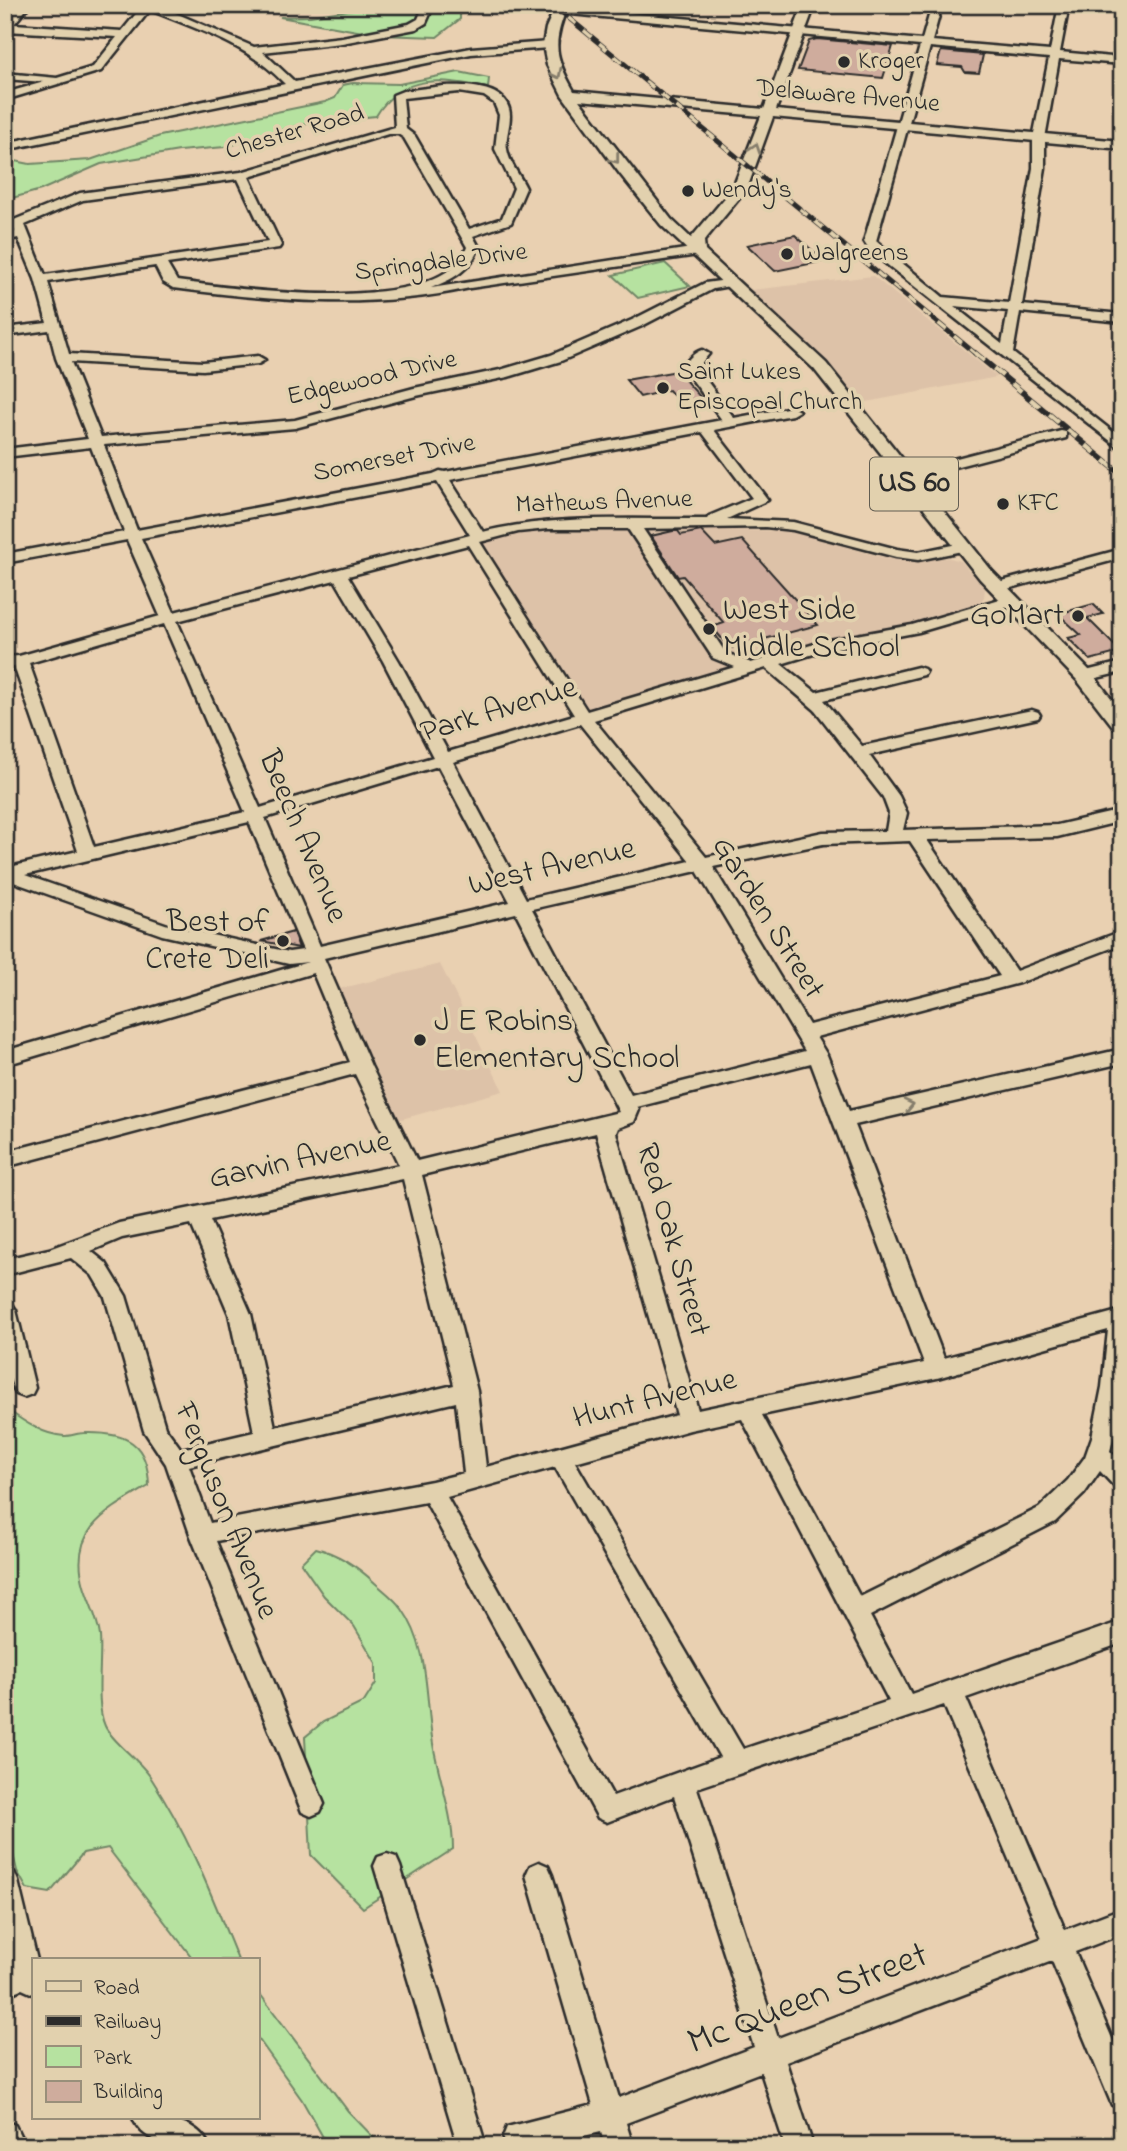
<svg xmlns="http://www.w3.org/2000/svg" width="1127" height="2151" font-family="'Indie Flower',sans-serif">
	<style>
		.built { fill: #ddc2a8 }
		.green { fill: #b6e2a0; stroke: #708666; stroke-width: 2 }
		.building { fill: #cfac9d; stroke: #2b2b2b; stroke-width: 2 }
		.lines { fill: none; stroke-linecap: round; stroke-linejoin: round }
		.minor-casing { stroke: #2b2b2b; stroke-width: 5 }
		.major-casing { stroke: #2b2b2b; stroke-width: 5 }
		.minor { fill: #e2d1ae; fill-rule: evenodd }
		.major { fill: #e2d1ae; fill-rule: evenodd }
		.rail-far1-casing { stroke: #2b2b2b; stroke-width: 5 }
		.rail-casing { stroke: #2b2b2b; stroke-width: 6 }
		.rail-far1 { stroke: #e2d1ae; stroke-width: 3.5; stroke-dasharray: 10; stroke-linecap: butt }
		.rail { stroke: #e2d1ae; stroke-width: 4.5; stroke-dasharray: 12; stroke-linecap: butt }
		.oneway { stroke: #867e6c }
		.poi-dot { fill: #2b2b2b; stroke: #e2d1ae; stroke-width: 2.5 }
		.labels { text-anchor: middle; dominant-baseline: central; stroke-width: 7; stroke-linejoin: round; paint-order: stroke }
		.far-poi-label { font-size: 26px; fill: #2b2b2b; stroke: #e2d1ae; text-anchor: start }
		.far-street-label { font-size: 26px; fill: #2b2b2b; stroke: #e2d1ae }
		.shield { fill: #e2d1ae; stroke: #625d52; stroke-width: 2 }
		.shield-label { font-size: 30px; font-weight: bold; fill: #2b2b2b }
		.poi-label { font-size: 32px; fill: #2b2b2b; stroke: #e2d1ae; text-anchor: start }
		.street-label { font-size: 32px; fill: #2b2b2b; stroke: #e2d1ae }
		.near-street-label { font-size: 38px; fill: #2b2b2b; stroke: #e2d1ae }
	</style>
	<rect width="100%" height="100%" fill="#e9d0b1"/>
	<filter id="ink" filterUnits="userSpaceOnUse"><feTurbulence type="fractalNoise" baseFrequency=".0143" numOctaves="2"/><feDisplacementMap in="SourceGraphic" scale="14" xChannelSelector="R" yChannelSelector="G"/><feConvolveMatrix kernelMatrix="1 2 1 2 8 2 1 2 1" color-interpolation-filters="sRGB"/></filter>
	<g filter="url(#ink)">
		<path class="built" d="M873 276 997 377 851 405 742 291Z
			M605 529 789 531 886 558 924 562 934 557 950 558 961 561 985 589 984 597 980 603 966 610 799 648 587 710 479 540 527 531Z
			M440 964 503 1091 398 1120 339 989Z"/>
		<path class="green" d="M380 5H460V19L437 37 379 35 280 17 310 16Z
			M459 72 489 78 488 88C444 79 402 72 376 116L311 122 225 147 179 151 101 164 41 190 5 200V159L30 164 90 160 160 136 325 102 335 98 343 85 353 83 399 84Z
			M665 263 690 286 638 298 613 275Z
			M5 1408C22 1420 42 1435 64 1436 71 1436 78 1433 85 1433 127 1432 148 1443 149 1486 107 1511 68 1529 84 1586 89 1603 98 1618 100 1636 102 1660 95 1705 105 1726 112 1742 141 1761 151 1778 189 1836 212 1896 238 1960H194L108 1848 83 1853 50 1893 27 1889 17 1871 5 1820Z
			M316 1548C339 1554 357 1566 375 1583 384 1591 395 1599 402 1609 430 1648 425 1698 433 1744 439 1779 453 1814 453 1849L363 1908 311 1855 305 1737 323 1722 364 1702 376 1683V1663L354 1626 324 1596 301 1563Z
			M257 1990 348 2111 382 2146H328L302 2100 257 2037Z"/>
		<path class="building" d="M817 39 893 46 883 78 798 70 809 41Z
			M941 51 983 55 979 73 965 72 962 67 937 65Z
			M795 235 824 261 775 271 747 245Z
			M677 371 703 400 681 404 669 390 640 397 626 380Z
			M673 531H678L681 535 701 531 715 546 742 540 818 625 730 648 712 627 724 623 683 576 678 577 651 536Z
			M1093 604 1103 614 1087 618 1121 652 1090 660 1068 638 1081 635 1058 614Z
			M293 932 299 948 261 941Z"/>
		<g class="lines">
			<g class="minor-casing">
				<path id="minor" d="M19 5H30L14 24 122 31 143 5H157L254 47 342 37 409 24 418 19 424 5H434L426 23 416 29 342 43 263 52 295 82 471 48 549 42 554 45 549 48 471 54 5 150V143L285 84C247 44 201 31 150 10L101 71 5 100V93L44 82 5 79V73L57 78 93 67 117 37 5 31V21Z
					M539 5 922 40 932 5H942L932 41 1050 51 1059 5H1069L1060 52 1122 58V64L1059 59 1045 138V168L1022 305 1122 314V322L1020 312 1013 353 1122 439V450L871 252 864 241 920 46 559 13ZM930 47 1049 58 1033 138V168L1009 303 943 297 876 241ZM954 306 1008 311 1002 344Z
					M443 86C464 85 510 85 510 116 510 127 505 138 507 149 509 163 520 175 526 188L511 223 473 236 479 247C471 270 453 279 431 288L698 247 704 251 698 255 470 288C373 310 271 301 173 288L163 282 155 266 48 282 69 354 203 362 258 356 265 360 258 364 203 370 71 362 101 437 295 420 414 388 500 370 551 355 632 320 705 283 735 279V285L713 289 642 326 561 361 508 377 416 396 295 428 104 445 137 530 433 474 440 471 445 472 722 420 685 370C683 362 695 352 702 350L709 354 698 367 699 370 734 418 792 407 799 411 792 415 714 430 768 500 727 519 793 522 897 549 918 552 962 543 969 547 967 550 918 560 896 557 793 530 765 527 643 529 725 652 751 663 828 640 912 625 1010 596 1018 601 1015 604 919 632 830 649 781 664 816 692 918 667 924 669 926 672 924 675 824 700 862 746 1032 710 1038 712 1040 715 1038 718 869 755 899 796 907 813 903 830 1057 825 1122 810V821L1057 837 927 840 1016 971 1122 931V944L1019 983 816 1037 827 1055 849 1111 1122 1049V1063L855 1125 944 1358 1122 1310V1405L1110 1451 1122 1463V1488L1114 1486 1100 1471 1084 1494 1055 1522 870 1616 911 1694 1122 1621V1643L966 1698 1065 1930 1122 1908V1934L1075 1952 1122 2062V2109L1112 2105 1052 1961 786 2062 813 2146H785L761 2072 626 2123 633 2146H605L601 2132 540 2146H507L503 2137 507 2127 593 2105 526 1875 530 1866 539 1862 548 1866 552 1875 619 2098 754 2047 674 1796 607 1822 598 1818 426 1502 216 1541 324 1804 320 1812 311 1816 302 1812 190 1534 166 1464 144 1431 105 1297 92 1275 71 1258 5 1275V1259L49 1249 119 1223 399 1165 355 1074 5 1167V1152L350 1062 313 973 5 1065V1051L308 962 289 964 162 935 5 879V865L10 867 78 851 14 666 5 667V657L19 656 160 616 127 540 5 563V554L124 532 91 447 5 457V449L88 439 56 358 49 330 5 336V328L47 323 35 279 18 238 5 241V233L15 232 12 223 14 220 80 193 241 172 395 127 393 95 403 91ZM459 92 484 96 494 103 499 115 495 149 514 188 502 218 469 229 415 136 406 129 403 98ZM388 134H398L404 138 467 247C442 319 237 289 177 281L167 264 279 248 281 245 249 177ZM238 179 268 242 45 275 25 225 83 200ZM702 432 752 498 709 516 707 519C632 520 556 514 483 532L450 480ZM437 482 470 535 174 612 141 538ZM548 529H628L713 658 735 667 587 711 480 542 518 532ZM468 545 574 715 448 752 399 661 348 576ZM335 580 383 661 433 757 260 808 177 621ZM164 624 245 812 94 847 29 663ZM766 668 815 710 883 797 889 813 886 831 823 832 706 857 594 720ZM580 724 690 861 526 899 453 762ZM438 766 510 902 320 946 265 818ZM249 822 303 950 289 952 171 926 25 875ZM910 841 1000 976 809 1025 713 867 823 844ZM697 871 805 1051 631 1095 532 909ZM516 913 619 1112 417 1161 371 1066 324 958ZM811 1063 924 1363 698 1410 616 1133 618 1128 634 1122 639 1110 637 1107ZM596 1133 677 1415 486 1467 477 1391 422 1175ZM403 1179 454 1385 275 1427 251 1314 210 1220ZM191 1224 229 1314 254 1432 181 1449 165 1427 126 1296 106 1263 91 1251 122 1238ZM1108 1330 1102 1387 1092 1437 1085 1457 1068 1480 1039 1508 860 1597 762 1415 937 1378ZM456 1402 464 1473 432 1481 210 1523 189 1466ZM742 1419 889 1701 743 1749 575 1462 690 1430ZM555 1467 720 1757 613 1796 447 1497ZM944 1705 1042 1938 778 2038 697 1788Z
					M1061 431 1066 432V438L908 479 901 475 903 472Z
					M1122 549V558L996 592 988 587 991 584Z
					M1122 662V672L1084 681 1076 676 1078 673Z
					M5 1302 12 1304 16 1310 35 1388 32 1394 24 1397 16 1394C2 1366 5 1332 5 1302Z
					M387 1854 396 1857 400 1866 486 2146H458L374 1866 378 1857Z
					M5 1869 14 1872 18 1881 37 1960H33V1994L22 1989 5 1996V1969L12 1967 5 1938Z
					M133 2118C159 2117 197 2117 209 2146 182 2146 145 2148 133 2118Z
					M5 2121 15 2125 25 2146H5Z"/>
			</g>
			<g class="major-casing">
				<path id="major" d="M556 5H568C552 43 554 56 574 91L764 109 803 5H815L776 110 1122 141V149L773 117 747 189 704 241 705 251 826 363 992 571 1091 672 1122 712V731L1115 729 1077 680 980 579 814 369 661 225 620 174 562 95 547 65 543 45 546 28ZM579 100 761 116 733 188 691 238 671 219Z"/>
			</g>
			<use href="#minor" class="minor"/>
			<use href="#major" class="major"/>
			<g class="rail-far1-casing">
				<path id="rail-far1" d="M553 5 977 355"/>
			</g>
			<g class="rail-casing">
				<path id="rail" d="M975 353 1122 475"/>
			</g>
			<use href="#rail-far1" class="rail-far1"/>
			<use href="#rail" class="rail"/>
		</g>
		<defs><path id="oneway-chevron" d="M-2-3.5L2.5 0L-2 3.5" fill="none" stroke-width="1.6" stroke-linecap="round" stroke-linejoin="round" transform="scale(1.75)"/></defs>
		<g class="oneway">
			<use href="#oneway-chevron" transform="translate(557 74) rotate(63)"/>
			<use href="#oneway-chevron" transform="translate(755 148) rotate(-71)"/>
			<use href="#oneway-chevron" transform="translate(615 159) rotate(52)"/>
			<use href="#oneway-chevron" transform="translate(909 1105) rotate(-13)"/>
		</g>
	</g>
	<g class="poi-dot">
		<circle cx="844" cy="62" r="7"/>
		<circle cx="688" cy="191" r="7"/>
		<circle cx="787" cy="254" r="7"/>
		<circle cx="663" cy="388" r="7"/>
		<circle cx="1003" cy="504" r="7"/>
		<circle cx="1078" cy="616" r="7"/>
		<circle cx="709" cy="629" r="7"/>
		<circle cx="283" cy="941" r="7"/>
		<circle cx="420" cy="1040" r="7"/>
	</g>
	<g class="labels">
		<g class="far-poi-label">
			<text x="858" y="62">Kroger</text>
			<text x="702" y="191">Wendy's</text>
			<text x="801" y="254">Walgreens</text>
			<text x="677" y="373">Saint Lukes<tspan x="677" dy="30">Episcopal Church</tspan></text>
			<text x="1017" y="504">KFC</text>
		</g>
		<g class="far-street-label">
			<text transform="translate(848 97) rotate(5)">Delaware Avenue</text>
			<text transform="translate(295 133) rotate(-16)">Chester Road</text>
			<text transform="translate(441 263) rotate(-7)">Springdale Drive</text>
			<text transform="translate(372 379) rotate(-13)">Edgewood Drive</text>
			<text transform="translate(394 459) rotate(-11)">Somerset Drive</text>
			<text transform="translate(604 503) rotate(-2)">Mathews Avenue</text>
		</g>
		<rect class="shield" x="870" y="457.5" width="88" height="53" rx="5"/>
		<g class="shield-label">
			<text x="914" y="484">US 60</text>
		</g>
		<g class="poi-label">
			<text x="723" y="611">West Side<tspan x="723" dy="37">Middle School</tspan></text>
			<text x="1064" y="616" text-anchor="end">GoMart</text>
			<text x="269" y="923" text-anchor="end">Best of<tspan x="269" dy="37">Crete Deli</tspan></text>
			<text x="434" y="1022">J E Robins<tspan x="434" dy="37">Elementary School</tspan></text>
		</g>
		<g class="street-label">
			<text transform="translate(499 711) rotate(-17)">Park Avenue</text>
			<text transform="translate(302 837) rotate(67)">Beech Avenue</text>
			<text transform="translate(552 868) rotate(-13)">West Avenue</text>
			<text transform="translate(767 918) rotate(58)">Garden Street</text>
			<text transform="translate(300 1161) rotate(-12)">Garvin Avenue</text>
			<text transform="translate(672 1240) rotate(74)">Red Oak Street</text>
			<text transform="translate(655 1400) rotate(-14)">Hunt Avenue</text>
			<text transform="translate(225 1511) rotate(68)">Ferguson Avenue</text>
		</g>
		<g class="near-street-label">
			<text transform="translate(808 2000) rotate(-21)">Mc Queen Street</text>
		</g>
	</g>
	<rect width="1127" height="2151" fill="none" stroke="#e2d1ae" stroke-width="28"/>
	<rect x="14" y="14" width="1099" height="2123" fill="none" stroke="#2b2b2b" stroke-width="2.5" filter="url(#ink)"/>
	<rect x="32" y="1958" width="228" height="161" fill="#e2d1ae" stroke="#998f7a" stroke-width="2"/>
	<rect x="46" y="1981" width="35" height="10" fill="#e2d1ae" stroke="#998f7a" stroke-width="2"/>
	<text x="94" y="1994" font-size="21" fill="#2b2b2b">Road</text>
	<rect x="46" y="2016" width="35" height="10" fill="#2b2b2b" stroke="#998f7a" stroke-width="2"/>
	<text x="94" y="2028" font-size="21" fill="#2b2b2b">Railway</text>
	<rect x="46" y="2046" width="35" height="21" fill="#b6e2a0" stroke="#998f7a" stroke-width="2"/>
	<text x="94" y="2064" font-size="21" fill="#2b2b2b">Park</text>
	<rect x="46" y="2081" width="35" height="21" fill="#cfac9d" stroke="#998f7a" stroke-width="2"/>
	<text x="94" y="2098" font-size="21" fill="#2b2b2b">Building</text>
</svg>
